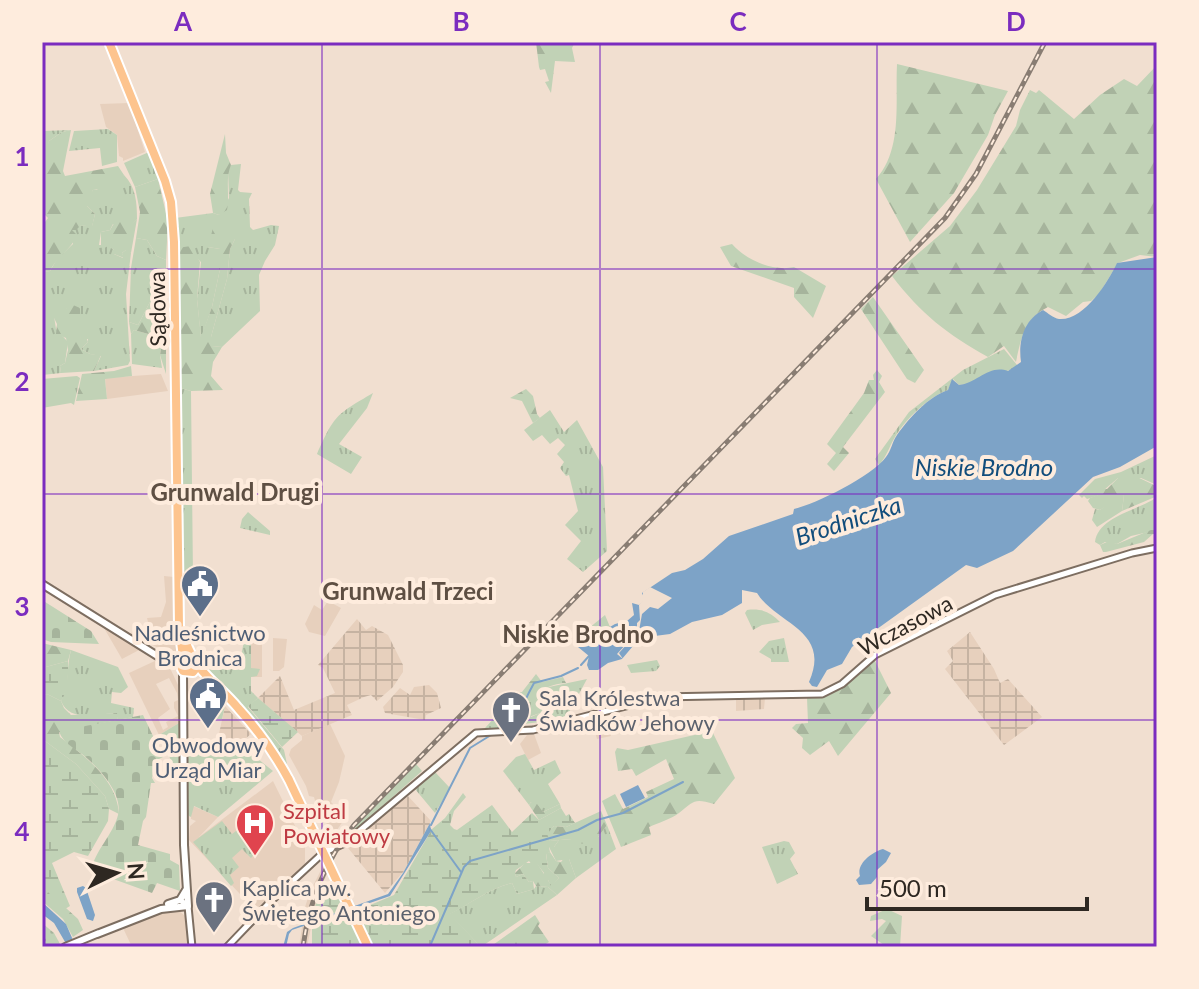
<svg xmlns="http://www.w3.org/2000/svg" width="1199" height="989" font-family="Lato,sans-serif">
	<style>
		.built { fill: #e7d0bd; fill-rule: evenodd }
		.industrial { fill: url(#industrial-grid) }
		.grass { fill: url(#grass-tufts) }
		.forest { fill: url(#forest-firs) }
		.wetland { fill: url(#wetland-marsh) }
		.cemetery { fill: url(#cemetery-stones) }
		.garden { fill: url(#garden-dots) }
		.water { fill: #7da3c7 }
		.pier { fill: #f1dfd0 }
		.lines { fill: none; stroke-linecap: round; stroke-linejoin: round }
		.stream { stroke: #7da3c7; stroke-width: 2 }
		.tertiary-casing { stroke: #7d6e61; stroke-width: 9 }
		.secondary-casing { stroke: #7d6e61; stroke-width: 10 }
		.primary-casing { stroke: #fff; stroke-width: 12 }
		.tertiary { stroke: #fff; stroke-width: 5 }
		.secondary { stroke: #fff; stroke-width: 6 }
		.primary { stroke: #fdc48e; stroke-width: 8 }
		.rail-casing { stroke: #897d73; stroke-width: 5 }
		.rail { stroke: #feecdd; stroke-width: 2; stroke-dasharray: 6; stroke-linecap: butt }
		.primary-bridge-casing { stroke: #fff; stroke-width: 12; stroke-linecap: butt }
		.primary-bridge { stroke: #fdc48e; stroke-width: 8 }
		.grid { fill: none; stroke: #7b2cbf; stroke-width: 2; stroke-opacity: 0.55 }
		.labels { text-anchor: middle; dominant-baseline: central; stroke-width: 8; stroke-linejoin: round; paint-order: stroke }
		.street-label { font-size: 22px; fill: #2e2822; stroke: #feecdd }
		.service-label { font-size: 22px; fill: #4e5e75; stroke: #feecdd }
		.worship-label { font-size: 22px; fill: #5b616d; stroke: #feecdd; text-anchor: start }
		.health-label { font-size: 22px; fill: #be3a42; stroke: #feecdd; text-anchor: start }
		.water-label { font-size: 24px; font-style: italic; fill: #124d7c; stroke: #feecdd }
		.neighbourhood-label { font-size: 24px; font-weight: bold; fill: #5e4f43; stroke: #feecdd }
		.neatline { fill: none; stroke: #7b2cbf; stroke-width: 3 }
		.grid-label { font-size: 26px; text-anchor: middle; font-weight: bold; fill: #7b2cbf }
	</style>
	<defs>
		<pattern id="industrial-grid" width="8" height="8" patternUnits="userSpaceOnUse" patternTransform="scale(2)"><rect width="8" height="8" fill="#e7d0bd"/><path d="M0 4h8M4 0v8" fill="none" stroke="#c6b3a2"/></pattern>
		<pattern id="grass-tufts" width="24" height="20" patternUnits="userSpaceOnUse" patternTransform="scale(2)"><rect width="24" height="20" fill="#c1d2b6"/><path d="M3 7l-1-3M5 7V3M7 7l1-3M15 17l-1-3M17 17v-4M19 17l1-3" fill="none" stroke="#a6b49c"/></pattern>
		<pattern id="forest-firs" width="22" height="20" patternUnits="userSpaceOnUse" patternTransform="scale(2)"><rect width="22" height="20" fill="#c1d2b6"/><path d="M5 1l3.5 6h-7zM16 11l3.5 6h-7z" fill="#a6b49c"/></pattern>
		<pattern id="wetland-marsh" width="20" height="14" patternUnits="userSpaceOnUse" patternTransform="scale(2)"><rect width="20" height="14" fill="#c1d2b6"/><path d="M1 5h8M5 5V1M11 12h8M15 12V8" fill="none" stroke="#a6b49c"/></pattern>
		<pattern id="cemetery-stones" width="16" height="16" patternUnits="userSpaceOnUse" patternTransform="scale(2)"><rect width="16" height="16" fill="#c1d2b6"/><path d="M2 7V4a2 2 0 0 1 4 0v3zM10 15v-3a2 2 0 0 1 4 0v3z" fill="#a6b49c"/></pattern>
		<pattern id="garden-dots" width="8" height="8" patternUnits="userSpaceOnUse" patternTransform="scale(2)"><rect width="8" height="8" fill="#c1d2b6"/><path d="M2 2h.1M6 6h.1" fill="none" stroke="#a6b49c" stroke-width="1.8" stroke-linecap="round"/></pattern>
	</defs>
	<rect width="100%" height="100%" fill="#f1dfd0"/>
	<path class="built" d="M129 103 145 152 123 161V158L119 156 117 135 106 127 100 104Z
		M161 374 168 391 107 399 105 378Z
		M164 576 174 577V622L178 652 174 656 131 634 133 630 147 636 151 634 147 618 161 617 166 602Z
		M328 601 341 608 325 636 309 632 305 624 314 605 322 610Z
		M105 626 141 649 122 659 104 628Z
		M251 638H262V677H251Z
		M273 638 287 639 284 667 279 671H273Z
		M157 660 170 668 178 685 179 723 159 735 129 673ZM169 678 177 693 178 700 174 702V708L178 716 166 722 168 727 163 730 158 718 170 709 156 684Z
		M603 715 611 736 597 739 591 718Z
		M330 724 345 756 339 782 331 802 333 804 330 810 343 821 335 833 319 815 314 797 309 796 306 786 289 755 291 749 302 740V736Z
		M534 734 541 753 528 760 520 744 527 735Z
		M273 781 305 846V868L257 912 189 840 190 826 196 821 191 819V812L193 806 218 817 199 837Z
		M338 851 318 893 307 947H299L305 907 310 892 329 854Z
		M178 910 185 916 189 947H132L123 928 164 911Z"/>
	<path class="industrial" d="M357 619 366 630 372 626 388 635 403 665V672L393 687 377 701 371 695 364 697 347 705 352 715 302 736 258 698 280 676 294 710 335 693 323 668 318 665Z
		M970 632 994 669 1000 683 1008 679 1042 717 1004 745 945 669 953 661 947 651Z
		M429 685 437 693 441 708 426 715 425 720 385 713 383 707 400 688 410 695 414 687Z
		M765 698 764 709 736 711V699Z
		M225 706 251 734 245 739 242 749 217 743Z
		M408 796 431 821 404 871 385 893 348 848 349 843Z"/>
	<path class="grass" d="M108 129 117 135V162L102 166 100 148 69 151 74 131Z
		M71 130 62 132 49 141 46 179 42 184V131Z
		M149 152 158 179 135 187 124 163Z
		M241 164 238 190 240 192 252 193 249 199 250 227 253 230 271 225 279 226 275 245 265 261 259 275 260 311 222 347 211 346V337L227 279 230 249 235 239 208 247 220 249V269L212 307 201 339 197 299 201 262 186 248H177L175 218 213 213 219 215 229 198 228 170 231 165Z
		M124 175C136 187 137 203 137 219L130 226 113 224 110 230 101 232 99 245H108L114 250V254L123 258 122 253 127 249 131 253 126 294 130 361 128 365 94 371 101 356 90 354 81 349 88 342V339H81L80 336V308H68L54 316 56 329 68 342 65 363 60 366 61 373 42 375V272L50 271 57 259 73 244 71 229 81 225 92 226 95 214 87 206V199L93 190H97L105 179Z
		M136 238 147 240 157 256 166 260V302H150L138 325 129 322 131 268Z
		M134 330 152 335 162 341 160 355 162 368 132 364 131 334Z
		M1004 349 1017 365 1016 368 967 384 959 385 953 379 948 390C928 397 906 419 895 437 889 447 887 456 879 465L875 459 909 412 963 370Z
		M77 376 80 378 74 405 71 403 42 408V379Z
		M180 388 191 391 193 577 182 575Z
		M373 393 367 408 339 444 362 457 351 474 317 454C335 414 336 415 373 393Z
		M550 410 564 432 577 420 603 467 607 551 583 572 567 559 581 541 565 525 578 511 569 475 566 476 560 468 564 462 557 454 565 445 558 438 550 444 542 435 533 441 524 430Z
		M1157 455V485L1141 478H1118L1097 496 1087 499 1084 496 1082 498 1079 495 1095 479 1121 472Z
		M1124 495 1122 511 1097 527 1092 520 1095 509 1100 510 1118 496Z
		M1157 497V530L1131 536 1117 544 1105 542 1100 545 1095 542C1098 516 1140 510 1157 497Z
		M248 512 270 531V535L240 528 242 519Z
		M747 610C761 608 771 612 780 622L762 625 753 630 745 613Z
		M605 615 610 627 602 631 597 637 580 640 578 637Z
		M245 636H251V668L260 669 257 676 251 677V691L258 698 248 707 284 750 287 764 284 765 203 670 227 657 241 656Z
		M784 638 789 662H771V659L759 652 769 641Z
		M71 650 118 667 128 687 121 693 112 692 111 703 134 708 133 717 118 720 116 713C97 714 70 723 61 701 70 685 66 667 71 650Z
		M657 660 660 666 656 671 631 673 627 665Z
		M587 679 567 716 540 722V713L529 717 528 712 544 688Z
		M518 692H522L519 712 499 727 502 730 485 728Z
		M179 723 181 776 179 777 159 735Z
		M188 740 185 744 187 804 186 744 191 742 253 755 273 771 218 817 194 806 191 817 189 816 185 809V742Z
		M525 754 534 770 555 760 561 773 548 784 560 804 543 812 531 802 529 805 503 771 516 757Z
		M416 764 422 771 350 835 356 825Z
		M435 772 450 788 435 813 415 789Z
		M222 821 232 834 240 828 243 831 247 827 264 843 251 858 242 849 232 858 239 867 230 875 234 883 231 886 193 842Z
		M607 825 616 849 576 878 569 859 556 861 549 847H554L559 840 598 837Z
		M784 841 789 842 795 853 790 859 798 874 777 884 762 847Z
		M512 883 517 894 534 889 536 886 548 887 557 895 481 947 449 914C470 904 490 888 512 883Z"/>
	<path class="forest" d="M536 42H575L572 48 575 62 555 61 551 93 545 82 549 81 545 69 540 70 539 67Z
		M897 64 1008 91 995 115 988 135 954 193 910 242 876 179C903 149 895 102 897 64Z
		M1157 65V257L1140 255 1118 263 1099 294 1091 301 1083 302 1066 316 1048 307C1025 318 1021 338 1016 362L1004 346 988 357C947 334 921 314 892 276L950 226 977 190 1016 126 1020 110 1030 90 1036 93 1039 90 1074 119 1100 95 1124 79 1137 86Z
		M71 130 63 171 65 176 118 166 124 175 114 182 105 179 106 185 102 189 93 190 87 206 95 214 92 227 81 225 76 230H72L77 235C71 250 57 256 50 271L43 272 45 222 48 218 44 214 46 151 49 141 62 132Z
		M225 134 226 153 231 165C225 178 230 195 227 210L219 215 213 213 210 194Z
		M158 179 168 222 166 260 157 256 147 240 136 238 140 212 135 187Z
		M117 218 130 225 137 219 131 253 126 250 122 253 124 258 114 254V250L108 246 101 250V232L110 230Z
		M221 220 237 224 235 239 230 249 227 279 211 337 212 346 222 347 213 362 211 376 223 390 191 391 180 388 177 248 191 246 200 262 197 299 201 337 212 307 220 269V249L208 247 214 224Z
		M732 244C746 260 773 272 794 267L826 286 813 318 794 297V288L731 266 720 247Z
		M873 297 924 370 915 383 907 379 861 309Z
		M160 300 166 302V374L160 355 162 341 152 335 134 330 131 334 129 322 138 325 150 302Z
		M73 305 80 308 81 339H87L88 342 81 349 90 354 101 355 94 371 61 373 60 366 65 363 68 350 66 338 56 334 57 324 53 316 58 308 65 309Z
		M131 366 132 376 105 379 107 399 76 401 82 374 114 371Z
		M877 370 882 376 879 382 885 392 843 447 849 453 834 471 827 464 836 453 827 444 864 393 869 380H874L873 375Z
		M526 389 533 396 537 414 540 418 533 423 522 401 510 398Z
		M1131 474 1154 485 1157 491 1155 497 1122 511 1124 495 1100 510 1093 508 1088 501 1090 498 1098 495 1097 491 1101 488 1107 489 1118 478 1127 477Z
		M1151 530H1157V535L1153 534 1144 542 1106 552H1103L1100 545 1109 541 1117 544Z
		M42 643 71 650 68 661 42 668Z
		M874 659 891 693 838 756 829 741 810 755 802 748 803 738 792 728 796 724 808 723 807 698 830 695Z
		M208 691 225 706 222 719H209Z
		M47 694 61 701 64 708 71 715 117 713 118 720 59 732 60 737C86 757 117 780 119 814L109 809 105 796 76 764 45 741 42 729V695Z
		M712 731 735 778 714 804C694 798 694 801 679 813 671 819 658 823 649 827L651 835 621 847 602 801 615 794 623 809 648 797 646 792 674 779 666 759 636 776 632 769 618 771 615 752 617 748 628 750Z
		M531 802 537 804 543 812 560 804 561 808 539 820 529 805Z
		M601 811 607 825 598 837 587 844 575 843 571 839 550 841 546 834 554 826 566 827Z
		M550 852 556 861 561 862 565 857 569 859 576 878 557 895 548 887 536 886 533 881 529 882 523 874 516 877 515 873 525 863H537L551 885 559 878 548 868 546 853Z
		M42 886 78 919 83 930 73 937 63 919 42 901Z
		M887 909 902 916 900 947H887L871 936 886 921 882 919 870 921 871 916Z
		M535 915 540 923 538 926 549 942 541 947H490Z"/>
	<path class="wetland" d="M68 661C68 675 69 689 61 701L47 694 42 695V668Z
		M536 674 542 682 563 677 566 683C537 686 544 693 528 712L531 717 540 713V722L524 724 520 728 502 730 499 726 519 712 522 692Z
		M258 698 298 732 282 747 248 706Z
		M42 729 45 741 76 764 105 796 109 809 108 821 88 856 74 852 52 863 70 906 65 909 42 886Z
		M463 793 466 797 454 811 450 825 454 829 457 830 492 805 512 832 532 813 539 820 561 808 566 816 569 814 575 823 566 827 554 826 547 834 550 841 559 840 554 847H549L550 852 546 854 548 868 559 878 551 886 548 880H542L544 873 537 864 532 865 529 861 516 870 515 873 516 877 523 874 529 882 533 881 534 889 517 894 512 883C490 888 470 904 450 914L481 947H372L356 911 394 895 432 829 445 818Z
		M334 885 346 910 311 922 319 892 321 890 328 892Z
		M347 912 363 947H312V925Z"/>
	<path class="cemetery" d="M42 600 91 631 99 644 51 642 42 639Z
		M143 715 163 757 155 761 152 778 155 783H151L146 817 143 821 138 845 170 854V860L179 865 180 891 157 883 152 893 91 871C95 850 113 835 118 815 123 796 103 773 90 761 81 751 63 745 59 731Z"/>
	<path class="garden" d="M42 923 54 933 60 944 42 947Z"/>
	<path class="water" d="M1157 257V446L1120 467 1093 477 1013 551 977 568 966 565 852 647 842 664 827 670 817 687 812 686 809 682C832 630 776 624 757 593L742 590V603L722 615 692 622 670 634 647 637 633 646 622 659 608 663 598 670H589L587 665 589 656 578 647 587 639 594 641 603 631 615 624 627 621 634 615 632 603 639 605 645 600 642 593 672 573 685 570 703 559 729 536 793 514 794 509C816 504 872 476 886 457 891 451 892 442 897 435 910 417 928 397 948 390L952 379 959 385C977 383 989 364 1008 371L1021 362C1018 341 1024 320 1043 310 1048 313 1053 318 1059 319 1084 321 1108 282 1117 263Z
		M638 785 645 798 626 807 620 794Z
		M430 823 431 831 390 896 292 930 289 934 286 947H283L287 932 293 928 388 894 403 873Z
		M883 849 891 853 886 862 877 870V877L871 884 859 885 856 880 860 876C856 864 872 852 883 849Z
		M83 886 86 888 95 915 93 921 87 919 77 892V888Z
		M42 902 66 924 76 947H68L54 923 42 914Z"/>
	<path class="pier" d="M650 587 672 598 658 609 650 607 642 614 639 631 648 638 645 640 637 633 619 653 623 659 617 654 637 632V623L640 620 639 605 643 600V592Z"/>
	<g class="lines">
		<path class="stream" d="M581 665 589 656
			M497 729 520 714C523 703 528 694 534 683L561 676 578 668
			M431 825 470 748 491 735
			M430 829 461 872
			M430 946 464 867 470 861 578 830 597 820 623 813 683 782"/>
		<g class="tertiary-casing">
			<path id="tertiary" d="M180 900 188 906 192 947
				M227 947 271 901 323 853 345 843 476 733 533 730 661 697 822 694 842 684 875 655 995 595 1132 553 1157 548"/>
		</g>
		<g class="secondary-casing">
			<path id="secondary" d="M42 584 159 657 181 667
				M168 904 180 900 186 890
				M97 934 161 909 188 906 184 845 183 671
				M65 947 99 933"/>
		</g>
		<g class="primary-casing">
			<path id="primary" d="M109 42 165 181 171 202 174 242 179 626 183 657 180 665 183 671 193 672 197 667
				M185 640C196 673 217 683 238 708 258 730 275 754 289 780"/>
		</g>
		<use href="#tertiary" class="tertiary"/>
		<use href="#secondary" class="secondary"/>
		<use href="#primary" class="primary"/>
		<g class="rail-casing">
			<path id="rail" d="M303 947C309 901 325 861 354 825L945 218 976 174 1045 42"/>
		</g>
		<use href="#rail" class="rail"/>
		<g class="primary-bridge-casing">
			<path id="primary-bridge" d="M289 780 368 947"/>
		</g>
		<use href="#primary-bridge" class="primary-bridge"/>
	</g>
	<path class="grid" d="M322 42V947M600 42V947M877 42V947M42 269H1157M42 494H1157M42 720H1157"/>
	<defs>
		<g id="civic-pin" transform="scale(2)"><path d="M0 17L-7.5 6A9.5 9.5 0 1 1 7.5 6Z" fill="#5c6f8a" stroke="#feecdd"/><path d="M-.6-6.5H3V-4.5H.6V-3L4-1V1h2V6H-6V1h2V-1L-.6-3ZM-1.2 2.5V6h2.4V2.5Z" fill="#fff"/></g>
		<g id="church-pin" transform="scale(2)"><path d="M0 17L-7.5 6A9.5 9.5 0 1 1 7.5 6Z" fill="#6b7280" stroke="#feecdd"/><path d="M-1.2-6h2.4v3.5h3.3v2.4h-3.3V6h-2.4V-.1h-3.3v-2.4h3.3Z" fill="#fff"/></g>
		<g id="hospital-pin" transform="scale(2)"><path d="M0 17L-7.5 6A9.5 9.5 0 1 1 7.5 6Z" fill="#e0444e" stroke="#feecdd"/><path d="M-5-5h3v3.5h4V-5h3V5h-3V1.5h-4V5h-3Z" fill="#fff"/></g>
	</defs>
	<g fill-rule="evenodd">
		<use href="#civic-pin" x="200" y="584"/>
		<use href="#civic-pin" x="208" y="696"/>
		<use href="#church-pin" x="511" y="710"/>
		<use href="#hospital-pin" x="255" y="823"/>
		<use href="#church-pin" x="214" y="900"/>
	</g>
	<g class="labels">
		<g class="street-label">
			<text transform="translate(157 309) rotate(-91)">Sądowa</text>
			<text transform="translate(905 625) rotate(-28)">Wczasowa</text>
		</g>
		<g class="service-label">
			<text x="200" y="632">Nadleśnictwo<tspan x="200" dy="25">Brodnica</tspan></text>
			<text x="208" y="744">Obwodowy<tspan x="208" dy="25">Urząd Miar</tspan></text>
		</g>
		<g class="worship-label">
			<text x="539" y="697">Sala Królestwa<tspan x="539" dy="25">Świadków Jehowy</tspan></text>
			<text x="242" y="887">Kaplica pw.<tspan x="242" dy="25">Świętego Antoniego</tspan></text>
		</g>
		<g class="health-label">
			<text x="283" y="810">Szpital<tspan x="283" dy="25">Powiatowy</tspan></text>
		</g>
		<g class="water-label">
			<text x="984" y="466">Niskie Brodno</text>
			<text transform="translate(848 520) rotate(-18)">Brodniczka</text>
		</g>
		<g class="neighbourhood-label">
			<text x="235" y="491">Grunwald Drugi</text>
			<text x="408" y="590">Grunwald Trzeci</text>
			<text x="578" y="633">Niskie Brodno</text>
		</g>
	</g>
	<rect width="1199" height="989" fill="none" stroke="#feecdd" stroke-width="88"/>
	<g transform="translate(116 873) rotate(85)" stroke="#feecdd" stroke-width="6" paint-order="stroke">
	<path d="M0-6L14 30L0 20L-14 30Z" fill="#2e2822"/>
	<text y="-12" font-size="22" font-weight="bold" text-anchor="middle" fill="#2e2822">N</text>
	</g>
	<path d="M867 897v12h220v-12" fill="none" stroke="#2e2822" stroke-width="4"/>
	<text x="879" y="897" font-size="24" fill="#2e2822" stroke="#feecdd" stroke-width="6" paint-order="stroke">500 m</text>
	<rect x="44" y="44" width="1111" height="901" class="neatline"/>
	<g class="grid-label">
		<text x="183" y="31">A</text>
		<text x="461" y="31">B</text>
		<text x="738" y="31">C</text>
		<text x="1016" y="31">D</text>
		<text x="22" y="166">1</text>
		<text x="22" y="391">2</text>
		<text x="22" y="616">3</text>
		<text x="22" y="841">4</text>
	</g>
</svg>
